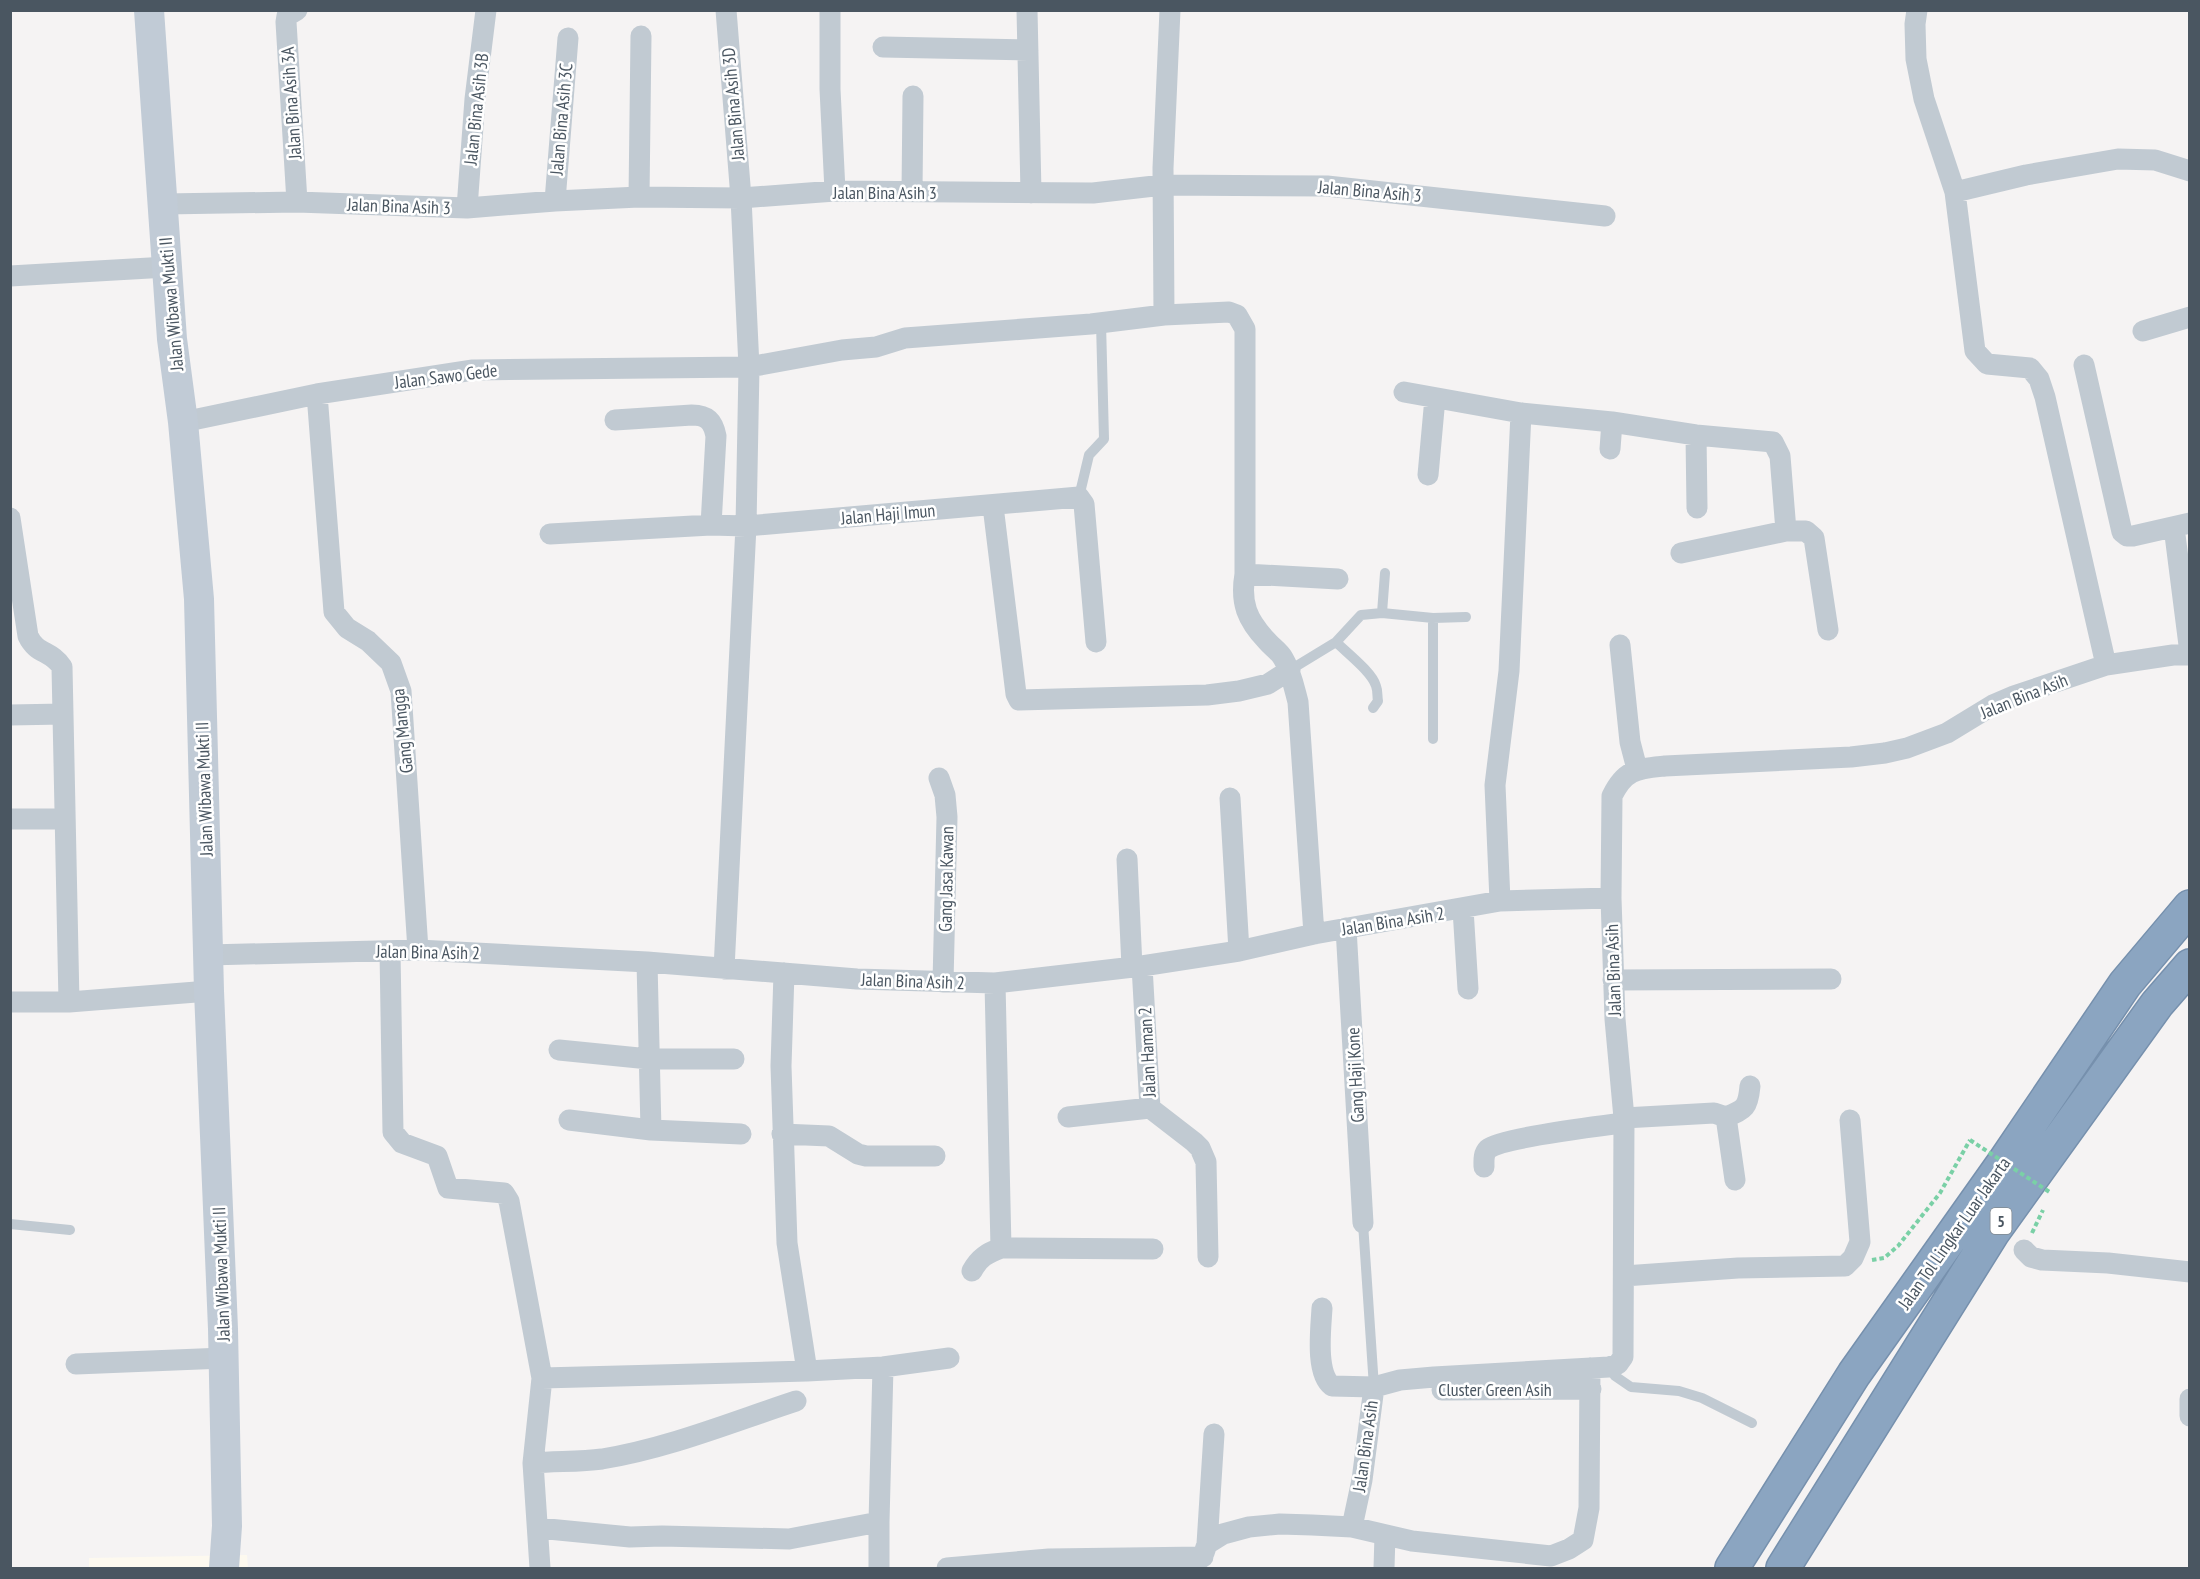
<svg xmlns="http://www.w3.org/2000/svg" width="2200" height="1579" font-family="'PT Sans Narrow',sans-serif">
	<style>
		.commercial { fill: #fdf9ef }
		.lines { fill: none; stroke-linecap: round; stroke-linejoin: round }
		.highway-casing { stroke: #7690ad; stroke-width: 36 }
		.path { stroke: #7ad0a6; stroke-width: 4; stroke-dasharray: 4.5 3; stroke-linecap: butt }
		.lane { stroke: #c1cad2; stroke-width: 10 }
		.street { stroke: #c1cad2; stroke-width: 21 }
		.secondary { stroke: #c1cbd6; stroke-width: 30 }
		.highway { stroke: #8ba5c1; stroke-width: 33 }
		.path-bridge { stroke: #7ad0a6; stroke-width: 4; stroke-dasharray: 4.5 3; stroke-linecap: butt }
		.labels { text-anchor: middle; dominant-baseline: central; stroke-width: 5; stroke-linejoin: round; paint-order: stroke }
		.shield { fill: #fff; stroke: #808990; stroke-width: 1.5 }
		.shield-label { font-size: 16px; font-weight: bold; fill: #4a5661 }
		.street-label { font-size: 18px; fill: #4a5661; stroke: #fff }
	</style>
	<rect width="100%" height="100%" fill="#f5f3f3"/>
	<path class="commercial" d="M247 1555 248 1568H89V1558Z"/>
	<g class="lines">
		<g class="highway-casing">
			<path id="highway" d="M1732 1568 1854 1374 2005 1161 2125 984 2190 907
				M1783 1568 1993 1232 2157 1004 2190 966"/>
		</g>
		<path class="path" d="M2032 1233 2043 1210
			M1872 1260 1884 1258 1898 1246 1940 1193 1970 1140"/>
		<path class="lane" d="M1079 497 1089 455 1104 439 1101 323
			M1382 613 1385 573
			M1433 618 1466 617
			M1336 642C1347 653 1372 672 1376 686 1378 691 1377 696 1378 701L1373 708
			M1290 670 1336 642 1361 615 1382 613 1433 618V739
			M1363 1223 1374 1387
			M10 1224 70 1230
			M1609 1367 1615 1376 1631 1387 1679 1391 1702 1398 1752 1423"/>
		<path class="street" d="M830 10V89L835 191
			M1027 10 1031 193
			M1917 10 1915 24 1916 59 1924 99 1955 192 1975 351 1987 364 2030 368 2039 379 2045 397 2106 665
			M883 47 1028 50
			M912 192 913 96
			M1955 192 2026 175 2118 159 2155 160 2190 171
			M639 197 641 36
			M555 201 568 38
			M297 202 286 22 287 16 297 10
			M164 204 297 202 467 208 555 201 639 197 741 198 835 191 1093 193 1163 185 1327 186 1605 216
			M467 208 475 99 486 10
			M10 276 167 267
			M1164 315 1163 168 1170 10
			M2143 331 2190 317
			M2084 365 2122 532 2127 536H2133L2190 523
			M1404 392 1521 413 1612 422 1696 435 1773 442 1780 456 1786 531H1806L1814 538 1828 630
			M317 394 334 612 347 628 368 641 391 663 401 691 418 950
			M615 420 692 415C707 415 713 421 716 436L711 525
			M183 422 317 394 473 370 749 367 842 350 876 347 905 338 1091 324 1164 315 1229 312 1237 315 1245 329V574C1240 603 1247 620 1267 641 1272 647 1279 651 1283 658 1291 671 1294 687 1298 702L1314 934
			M1696 435 1697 508
			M1610 449 1612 422
			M1428 475 1435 398
			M993 506 1016 694 1019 700 1207 695 1239 691 1268 684 1290 670
			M10 518 28 636C37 655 51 650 62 667L69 1002
			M2174 527 2190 653
			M550 534 711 525 746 526 1079 497 1084 504 1096 642
			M1681 553 1786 531
			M1245 574 1338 579
			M1620 645 1630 742 1637 769
			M10 715 63 714
			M939 778 945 795 947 817 943 982
			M1230 798 1239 951
			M10 819H65
			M1127 859 1132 967
			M1500 901 1495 785 1509 671 1521 413
			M1463 909 1468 989
			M1346 928 1363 1223
			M390 951 393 1132 402 1143 437 1156 448 1188 504 1193 509 1201 542 1378 533 1463 540 1568
			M208 955 418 950 647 962 857 979 995 983 1142 966 1239 951 1314 934 1500 901 1611 898
			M647 962 651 1130
			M1142 966 1150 1108 1194 1142 1200 1148 1206 1162 1208 1257
			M724 969 746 526 749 367 741 198 726 10
			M784 973 781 1066 787 1243 807 1371
			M1613 980 1831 979
			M995 983 1001 1248
			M10 1002H69L209 991
			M559 1050 649 1059H734
			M1068 1117 1150 1108
			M1726 1117C1745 1109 1748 1108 1750 1086
			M1624 1118 1714 1113 1726 1117 1735 1180
			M569 1120 651 1130 741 1134
			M782 1134 829 1136 858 1154 866 1156H935
			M1484 1167C1484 1161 1483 1154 1488 1149 1501 1138 1601 1126 1623 1123
			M2024 1250 2031 1257 2042 1260 2108 1263 2190 1272
			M972 1271C979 1258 987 1253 1001 1248L1153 1249
			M1624 1276 1738 1268 1845 1266 1853 1258 1860 1242 1850 1120
			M1322 1308C1321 1328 1315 1373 1332 1386L1374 1387 1400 1380 1434 1377 1609 1367 1618 1364 1623 1357 1624 1118 1615 1019 1611 898 1612 796C1625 769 1637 769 1665 766L1851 757 1885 753 1907 748 1947 733 1993 705 2014 696 2106 665 2173 655H2190
			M76 1364 224 1358
			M542 1378 807 1371 883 1367 949 1358
			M1442 1390 1591 1389
			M2190 1399V1416
			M533 1463C556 1461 580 1462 602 1459 669 1448 732 1422 796 1401
			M1352 1527 1362 1480 1374 1387
			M538 1528 630 1537 662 1536 789 1539 879 1522
			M1207 1544 1223 1534 1249 1527 1280 1524 1312 1525 1352 1527 1412 1541 1551 1556 1569 1549 1583 1540 1589 1508 1590 1368
			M1204 1553 1207 1544 1214 1434
			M879 1568V1522L883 1367
			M947 1568 1049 1559 1203 1557
			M1384 1568 1385 1535"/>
		<path class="secondary" d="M149 10 172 339 183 422 199 599 209 991 223 1329 227 1526 224 1568"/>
		<use href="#highway" class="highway"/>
		<path class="path-bridge" d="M1970 1140 2051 1193"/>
	</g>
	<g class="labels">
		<rect class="shield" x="1990.5" y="1208" width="21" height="26" rx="4.5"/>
		<g class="shield-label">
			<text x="2001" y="1221">5</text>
		</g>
		<g class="street-label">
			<text transform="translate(291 103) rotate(-94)">Jalan Bina Asih 3A</text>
			<text transform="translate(733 104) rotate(-95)">Jalan Bina Asih 3D</text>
			<text transform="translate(476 109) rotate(-84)">Jalan Bina Asih 3B</text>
			<text transform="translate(561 119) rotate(-85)">Jalan Bina Asih 3C</text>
			<text transform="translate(1370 191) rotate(5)">Jalan Bina Asih 3</text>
			<text x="885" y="192">Jalan Bina Asih 3</text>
			<text transform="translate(399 206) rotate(2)">Jalan Bina Asih 3</text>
			<text transform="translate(171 304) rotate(-95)">Jalan Wibawa Mukti II</text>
			<text transform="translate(446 376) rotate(-7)">Jalan Sawo Gede</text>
			<text transform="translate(888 514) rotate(-5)">Jalan Haji Imun</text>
			<text transform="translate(2024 696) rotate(-22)">Jalan Bina Asih</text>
			<text transform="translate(402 731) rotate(-96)">Gang Mangga</text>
			<text transform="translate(204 789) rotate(-92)">Jalan Wibawa Mukti II</text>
			<text transform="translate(946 879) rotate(-89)">Gang Jasa Kawan</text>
			<text transform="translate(1393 921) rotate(-9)">Jalan Bina Asih 2</text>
			<text transform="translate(428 952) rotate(1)">Jalan Bina Asih 2</text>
			<text transform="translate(1613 970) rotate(-92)">Jalan Bina Asih</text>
			<text transform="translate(913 981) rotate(2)">Jalan Bina Asih 2</text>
			<text transform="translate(1147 1052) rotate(-93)">Jalan Haman 2</text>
			<text transform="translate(1355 1075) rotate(-93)">Gang Haji Kone</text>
			<text transform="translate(1954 1233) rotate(-55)">Jalan Tol Lingkar Luar Jakarta</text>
			<text transform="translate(221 1274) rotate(-92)">Jalan Wibawa Mukti II</text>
			<text x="1495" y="1389">Cluster Green Asih</text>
			<text transform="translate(1365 1446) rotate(-82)">Jalan Bina Asih</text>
		</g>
	</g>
	<rect width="2200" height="1579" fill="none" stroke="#4a5661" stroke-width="24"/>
</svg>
